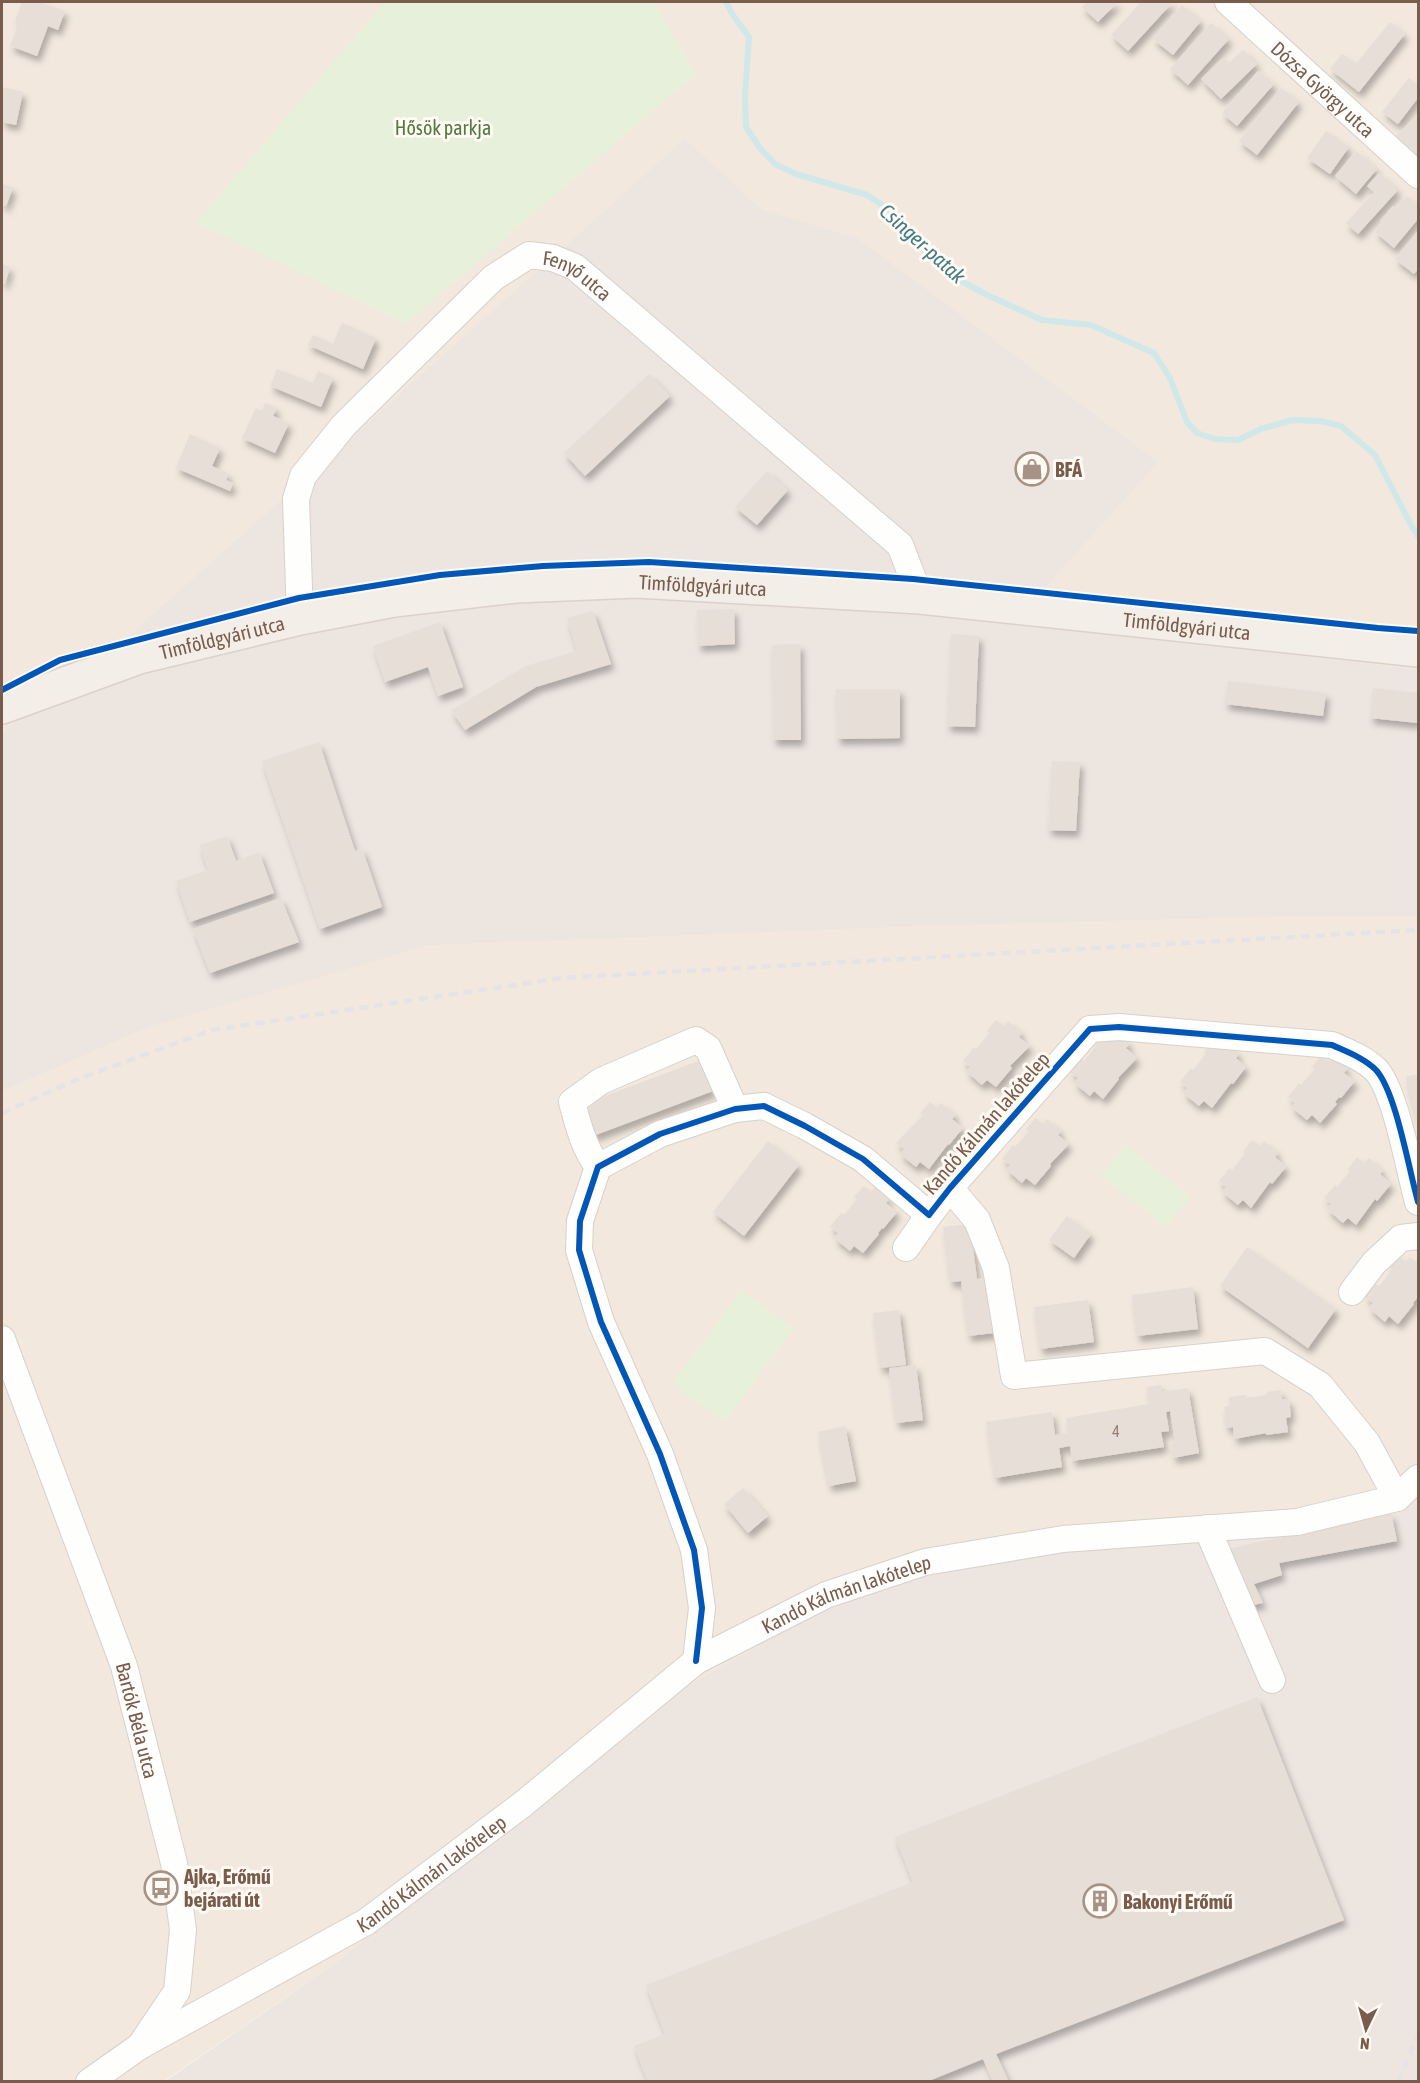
<svg xmlns="http://www.w3.org/2000/svg" width="1420" height="2083" font-family="'Asap Condensed',sans-serif">
	<style>
		.residential { fill: #f2e8de }
		.industrial { fill: #ede5e0 }
		.green { fill: #e7f0db }
		.lines { fill: none; stroke-linecap: round; stroke-linejoin: round }
		.stream { stroke: #d0e8ea; stroke-width: 6 }
		.building { fill: #e6ded7; filter: url(#shadow) }
		.minor-casing { stroke: #d7d1cb; stroke-width: 28 }
		.major-casing { stroke: #dad1cc; stroke-width: 36 }
		.minor { stroke: #fefefd; stroke-width: 26 }
		.major { stroke: #f3eee8; stroke-width: 33 }
		.rail { stroke: #e6e3e7; stroke-width: 4.5; stroke-dasharray: 9 6; stroke-linecap: butt }
		.cycleway-casing { stroke: #fffaf3; stroke-width: 10 }
		.cycleway { stroke: #0057b8; stroke-width: 6 }
		.labels { text-anchor: middle; dominant-baseline: central; stroke-width: 6; stroke-linejoin: round; paint-order: stroke }
		.number-label { font-size: 16px; fill: #977e72 }
		.street-label { font-size: 20px; fill: #7a5c4d; stroke: #fffaf3 }
		.park-label { font-size: 20px; fill: #537a41; stroke: #fffaf3 }
		.poi-label { font-size: 20px; font-weight: bold; fill: #7a5c4d; stroke: #fffaf3; text-anchor: start }
		.water-label { font-size: 21px; font-style: italic; fill: #437c86; stroke: #fffaf3 }
	</style>
	<defs>
		<filter id="shadow"><feDropShadow dx="3.5" dy="6" stdDeviation="3" flood-color="#0004"/></filter>
	</defs>
	<rect width="100%" height="100%" fill="#f9f5f0"/>
	<path class="residential" d="M2 2H1418V1488L336 1963 164 2081 2 2082Z"/>
	<path class="industrial" d="M685 139 762 210 857 238 1158 462 1014 622 1418 670V916H1281L915 926 429 945 148 1027 2 1091V732L119 645Z
		M1418 1488V2081L164 2082 336 1963 641 1714 838 1599 1017 1551 1127 1540Z"/>
	<path class="green" d="M385 2H654L696 74 406 324 196 223Z
		M1126 1145 1190 1197 1166 1227 1101 1176Z
		M742 1290 794 1329 724 1422 672 1383Z"/>
	<g class="lines">
		<path class="stream" d="M726 2 733 15 749 37 745 96 746 127 760 148 775 164 796 174 867 195 887 208 933 258 954 277 987 295 1042 320 1091 325 1154 353 1170 378 1187 422 1197 433 1215 439 1238 440 1261 429 1292 420 1321 421 1341 426 1375 455 1412 527 1418 536"/>
	</g>
	<path class="building" d="M22 2H39L65 11 58 30 48 26 37 56 10 46 19 23 15 21Z
		M1087 2H1118L1098 22 1082 7Z
		M1141 2H1173L1128 51 1111 35Z
		M1182 5 1201 21 1173 55 1153 39Z
		M1390 22 1405 34 1359 92 1330 69 1342 54 1356 64Z
		M1211 23 1229 39 1188 85 1170 69Z
		M1243 50 1257 64 1221 99 1201 79 1223 58 1229 63Z
		M1258 71 1274 84 1237 126 1222 113Z
		M1409 78 1418 85V98L1398 124 1382 112Z
		M2 87 23 92 16 125 2 122Z
		M1281 88 1299 102 1257 155 1239 141Z
		M1418 114V158L1396 136Z
		M1326 131 1349 147 1330 174 1307 158Z
		M1356 151 1377 169 1356 194 1335 176Z
		M1379 173 1398 190 1358 234 1346 223 1374 192 1367 186Z
		M2 183 13 188 6 206 2 205Z
		M1407 196 1418 205V219L1394 248 1375 232 1382 223 1380 221 1393 206 1396 209Z
		M1418 231V269L1414 274 1395 259Z
		M2 264 10 267 5 284 2 283Z
		M342 323 376 338 363 369 308 345 313 335 333 344Z
		M277 369 313 383 318 371 333 378 321 407 270 386Z
		M649 374 670 396 585 476 564 453Z
		M265 403 277 408 273 416 289 423 275 453 242 438 256 408 262 411Z
		M190 434 220 448 212 466 229 474 226 480 233 483 230 491 176 468Z
		M767 471 788 490 757 525 735 507Z
		M734 609 735 644 698 646 697 610Z
		M593 611 611 664 536 687 465 730 451 710 526 666 577 651 567 618Z
		M440 622 463 687 438 696 428 667 385 682 373 646Z
		M951 634 979 636 975 727 947 726Z
		M800 644 801 740H773L772 645Z
		M1228 681 1326 693 1323 716 1225 704Z
		M1373 688 1418 693V723L1370 718Z
		M836 689H900V738L837 739Z
		M319 742 355 851 362 848 382 907 320 929 262 761Z
		M1052 761 1080 762 1076 831 1048 830Z
		M227 836 236 861 259 852 274 893 190 922 176 881 208 870 200 845Z
		M281 898 299 942 210 973 193 929Z
		M996 1020 1004 1026 1008 1021 1022 1033 1019 1037 1030 1046 1010 1066 1012 1068 996 1087 987 1080 982 1085 966 1071 970 1067 963 1061 974 1047 976 1049 990 1033 987 1031Z
		M1104 1031 1115 1032 1130 1044 1126 1048 1137 1058 1118 1078 1119 1079 1103 1099 1094 1091 1090 1096 1074 1083 1078 1078 1070 1072 1082 1059 1084 1061 1097 1045 1094 1043Z
		M1213 1041 1225 1042 1239 1054 1236 1058 1246 1067 1233 1084 1231 1083 1212 1108 1204 1101 1199 1106 1183 1093 1187 1088 1180 1082 1191 1068 1193 1070 1206 1054 1204 1052Z
		M1321 1056 1329 1062 1333 1057 1347 1068 1344 1073 1355 1081 1341 1098 1339 1097 1335 1102 1337 1104 1320 1123 1312 1115 1307 1120 1291 1107 1295 1103 1288 1097 1299 1083 1301 1085 1315 1069 1312 1067Z
		M701 1060 713 1091 593 1136 581 1105Z
		M1418 1074V1125L1406 1077Z
		M930 1102 937 1108 941 1103 956 1115 952 1119 963 1128 949 1145 948 1144 929 1169 920 1162 916 1167 900 1154 904 1149 896 1143 923 1115 920 1113Z
		M1035 1118 1043 1124 1047 1119 1061 1131 1058 1135 1069 1144 1050 1164 1051 1166 1035 1185 1026 1178 1022 1183 1006 1169 1010 1165 1002 1159 1013 1145 1015 1147 1029 1131 1026 1129Z
		M1252 1140 1260 1146 1264 1141 1278 1153 1275 1157 1286 1167 1272 1184 1270 1182 1251 1208 1243 1200 1238 1205 1222 1192 1226 1187 1219 1181 1230 1168 1232 1170 1245 1154 1243 1152Z
		M768 1141 799 1165 744 1236 713 1212Z
		M1357 1157 1364 1164 1369 1158 1383 1171 1380 1174 1391 1184 1377 1201 1375 1199 1356 1225 1348 1218 1343 1223 1327 1209 1331 1204 1324 1198 1335 1185 1337 1187 1350 1171 1348 1169Z
		M864 1186 871 1192 875 1187 889 1199 886 1203 897 1212 883 1229 882 1228 878 1233 879 1234 863 1253 854 1246 850 1251 834 1238 838 1233 830 1227 841 1213 844 1215 857 1199 854 1197Z
		M1067 1216 1091 1234 1074 1258 1049 1240Z
		M970 1224 977 1279 987 1278 994 1333 968 1336 961 1281 950 1282 943 1227Z
		M1247 1247 1336 1309 1308 1348 1220 1286Z
		M1398 1256 1406 1262 1410 1257 1418 1264V1300L1417 1298 1413 1303 1414 1304 1398 1324 1389 1316 1385 1322 1369 1308 1373 1303 1365 1297 1376 1284 1379 1286 1392 1270 1389 1267Z
		M1193 1287 1198 1329 1137 1336 1132 1295Z
		M1088 1300 1094 1342 1040 1349 1034 1307Z
		M899 1310 906 1365 880 1368 873 1313Z
		M916 1365 923 1420 896 1423 889 1368Z
		M1161 1385 1162 1392 1188 1388 1199 1453 1173 1458 1171 1443H1175L1170 1411 1166 1412 1169 1431 1161 1432 1164 1447 1072 1461 1070 1446 1059 1448 1062 1467 995 1478 986 1422 1052 1412 1055 1435 1068 1433 1066 1418 1149 1404 1147 1387Z
		M1281 1390 1282 1399H1289L1291 1417 1286 1418 1288 1432 1266 1435V1433L1234 1439 1233 1427 1226 1428 1224 1407 1230 1406 1229 1397 1246 1395V1398L1267 1395V1392Z
		M845 1426 856 1481 829 1486 818 1432Z
		M743 1488 768 1516 748 1533 724 1504Z
		M1391 1513 1397 1541 1279 1563 1282 1575 1254 1584 1263 1603 1248 1606 1228 1549Z
		M1257 1697 1344 1920 996 2054 1009 2082H993L983 2059 926 2082H648L634 2046 665 2034 646 1985 913 1882 895 1837Z"/>
	<g class="lines">
		<g class="minor-casing">
			<g id="minor">
				<path id="s1" d="M1228 2 1418 175"/>
				<path id="s2" d="M300 618 296 499 303 476 344 425 493 278 529 255 553 258 575 267 900 545 920 597"/>
				<path d="M598 1167C584 1148 578 1125 572 1102L601 1081 696 1040 708 1048 735 1109"/>
				<path d="M950 1188 977 1220 996 1268 1014 1376 1265 1351 1320 1385 1367 1443 1397 1498"/>
				<path d="M906 1248 929 1215"/>
				<path d="M1352 1292 1374 1263 1401 1238 1418 1236"/>
				<path id="s3" d="M2 1339 124 1666 174 1863 183 1930 177 1991 140 2046 89 2082"/>
				<path d="M1207 1528 1272 1680"/>
				<path d="M696 1661 702 1608 694 1550 660 1454 601 1322 579 1250 580 1221 598 1167 660 1134 735 1109 764 1106 805 1126 863 1159 929 1215 950 1188 1090 1029 1119 1027 1332 1045C1347 1052 1364 1058 1376 1070 1396 1092 1409 1170 1418 1202"/>
				<path id="s4" d="M140 2046 366 1922 523 1804 696 1661 826 1595 925 1562 1063 1539 1297 1522 1397 1498 1418 1478"/>
			</g>
		</g>
		<g class="major-casing">
			<g id="major">
				<path id="s5" d="M2 707 139 657 300 618 394 600 516 586 637 581 920 597 1418 650"/>
			</g>
		</g>
		<use href="#minor" class="minor"/>
		<use href="#major" class="major"/>
		<path class="rail" d="M2 1113 76 1080 212 1030 562 978 1418 930
			M1398 2082 1418 2036"/>
		<g class="cycleway-casing">
			<path id="cycleway" d="M2 690 60 660 299 598 440 575 543 566 649 562 913 579 1378 628 1418 631
				M696 1661 702 1608 694 1550 660 1454 601 1322 579 1250 580 1221 598 1167 660 1134 735 1109 764 1106 805 1126 863 1159 929 1215 950 1188 1090 1029 1119 1027 1332 1045C1347 1052 1364 1058 1376 1070 1396 1092 1409 1170 1418 1202"/>
		</g>
		<use href="#cycleway" class="cycleway"/>
	</g>
	<defs>
		<g id="shop-ring" transform="scale(1.725)"><circle r="9.5" fill="#fffaf3" stroke="#a69286" stroke-width="1.5"/><path d="M-5-2.5h2.3a2.7 3.5 0 0 1 5.4 0H5L5.5 6h-11ZM-1.5-2.5h3a1.5 2.3 0 0 0-3 0Z" fill="#a69286"/></g>
		<g id="bus-ring" transform="scale(1.725)"><circle r="9.5" fill="#fffaf3" stroke="#a69286" stroke-width="1.5"/><path d="M-5-6H5V4H4V6H2V4H-2V6H-4V4H-5ZM-3.5-4V0h7V-4ZM-3.5 1.2v1.5H-2V1.2ZM2 1.2v1.5H3.5V1.2Z" fill="#a69286"/></g>
		<g id="building-ring" transform="scale(1.725)"><circle r="9.5" fill="#fffaf3" stroke="#a69286" stroke-width="1.5"/><path d="M-4-6H4V6H1V3H-1V6H-4ZM-2.5-4.3h1.7v1.8h-1.7ZM.8-4.3h1.7v1.8H.8ZM-2.5-1h1.7V.8h-1.7ZM.8-1h1.7V.8H.8Z" fill="#a69286"/></g>
	</defs>
	<g fill-rule="evenodd">
		<use href="#shop-ring" x="1032" y="469"/>
		<use href="#bus-ring" x="161" y="1888"/>
		<use href="#building-ring" x="1100" y="1901"/>
	</g>
	<g class="labels">
		<g class="number-label">
			<text x="1116" y="1431">4</text>
		</g>
		<g class="street-label">
			<text stroke="none"><textPath href="#s1" startOffset="129">Dózsa György utca</textPath></text>
			<text stroke="none"><textPath href="#s2" startOffset="514">Fenyő utca</textPath></text>
			<text stroke="none"><textPath href="#s5" startOffset="717">Timföldgyári utca</textPath></text>
			<text stroke="none"><textPath href="#s5" startOffset="1203">Timföldgyári utca</textPath></text>
			<text stroke="none"><textPath href="#s5" startOffset="231">Timföldgyári utca</textPath></text>
			<text transform="translate(986 1123) rotate(-49)">Kandó Kálmán lakótelep</text>
			<text stroke="none"><textPath href="#s4" startOffset="844">Kandó Kálmán lakótelep</textPath></text>
			<text stroke="none"><textPath href="#s3" startOffset="405">Bartók Béla utca</textPath></text>
			<text stroke="none"><textPath href="#s4" startOffset="339">Kandó Kálmán lakótelep</textPath></text>
		</g>
		<g class="park-label">
			<text x="443" y="127">Hősök parkja</text>
		</g>
		<g class="poi-label">
			<text x="1055" y="469">BFÁ</text>
			<text x="184" y="1876">Ajka, Erőmű<tspan x="184" dy="23">bejárati út</tspan></text>
			<text x="1123" y="1901">Bakonyi Erőmű</text>
		</g>
		<g class="water-label">
			<text transform="translate(923 243) rotate(42)">Csinger-patak</text>
		</g>
	</g>
	<rect width="1420" height="2083" fill="none" stroke="#7a5c4d" stroke-width="6"/>
	<g transform="translate(1366 2029) rotate(185)" stroke="#fffaf3" stroke-width="4.5" paint-order="stroke">
	<path d="M0-4.5L10 22L0 15L-10 22Z" fill="#7a5c4d"/>
	<text y="-9" font-size="16" font-weight="bold" text-anchor="middle" fill="#7a5c4d">N</text>
	</g>
</svg>
